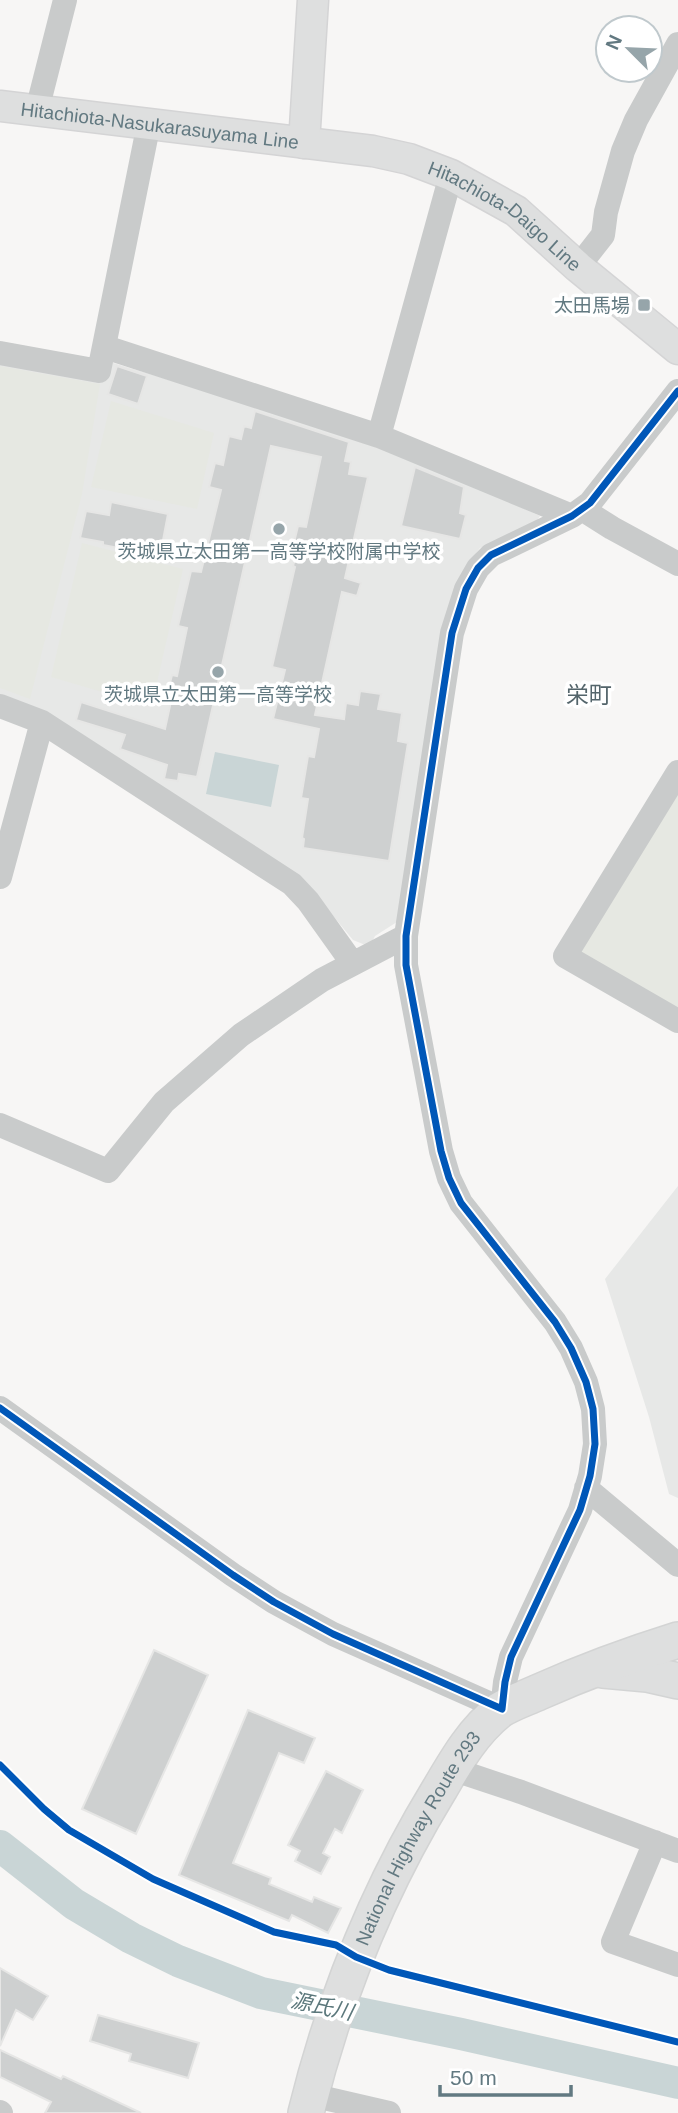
<svg xmlns="http://www.w3.org/2000/svg" width="678" height="2113" font-family="Helvetica,'Noto Sans JP',sans-serif">
	<style>
		.built { fill: #e7e8e7 }
		.green { fill: #e6e8e2 }
		.water { fill: #c9d5d6 }
		.lines { fill: none; stroke-linecap: round; stroke-linejoin: round }
		.river { stroke: #c9d5d6; stroke-width: 32 }
		.building { fill: #ced0d0; stroke: #e6e6e5; stroke-width: 2 }
		.major-casing { stroke: #d4d4d5; stroke-width: 33 }
		.highway-casing { stroke: #d3d4d4; stroke-width: 38 }
		.minor { stroke: #c9cbcb; stroke-width: 24 }
		.major { stroke: #dedfdf; stroke-width: 30 }
		.highway { stroke: #dedfdf; stroke-width: 35 }
		.cycleway-casing { stroke: #fff; stroke-width: 11 }
		.cycleway { stroke: #0057b8; stroke-width: 7 }
		.poi-dot { fill: #96a5aa; stroke: #fff; stroke-width: 2.5 }
		.labels { text-anchor: middle; dominant-baseline: central; stroke-width: 7; stroke-linejoin: round; paint-order: stroke }
		.street-label { font-size: 19px; fill: #627981; stroke: #fff }
		.poi-label { font-size: 19px; fill: #627981; stroke: #fff }
		.water-label { font-size: 21px; font-style: italic; fill: #5c787c; stroke: #fff }
		.quarter-label { font-size: 23px; fill: #54656b; stroke: #fff }
	</style>
	<rect width="100%" height="100%" fill="#f7f6f5"/>
	<path class="built" d="M0 360 107 361 392 448 540 516 536 522 480 548 470 561 400 920 375 936 371 944 368 946 353 940 311 889 0 698Z
		M678 1186V1498L669 1494 649 1417 605 1279Z"/>
	<path class="green" d="M0 366 100 384 82 494 30 699 0 688Z
		M111 401 214 433 197 509 91 487Z
		M82 543 183 569 155 691 140 703 51 677Z
		M678 782V1015L577 957Z"/>
	<path class="water" d="M215 752 279 765 271 807 206 794Z"/>
	<g class="lines">
		<path class="river" d="M0 1846 74 1904 131 1938 178 1961 261 1993 461 2034 678 2083"/>
	</g>
	<path class="building" d="M117 366 147 376 138 404 108 394Z
		M255 411 349 442 345 461 351 462 349 474 368 477 345 578 361 583 357 596 342 592 315 715 344 719 346 703 358 705 360 691 381 694 378 709 402 713 398 741 408 743 389 861 303 848 304 839 302 838 308 799 301 798 308 756 314 757 319 729 273 719 285 670 272 667 295 567 293 566 297 552 292 551 298 526 306 527 321 457 271 446 197 777 179 774 178 781 164 779 167 765 120 749 125 735 76 720 81 702 165 729 173 692 168 691 172 675 177 676 187 628 178 626 191 571 201 572 221 490 209 487 215 463 223 465 229 436 241 439 244 426 251 428Z
		M415 467 464 487 460 513 466 515 460 539 401 526Z
		M111 502 168 514 160 556 103 545V542L80 538 86 511 109 515Z
		M154 1650 208 1675 136 1834 82 1809Z
		M248 1710 315 1738 304 1763 279 1753 233 1863 271 1878 269 1884 312 1902 314 1897 341 1908 328 1933 292 1915 289 1921 179 1875Z
		M326 1771 363 1790 342 1833 335 1829 323 1853 330 1857 321 1874 295 1861 300 1851 288 1845Z
		M0 1968 48 1996 33 2020 16 2010 0 2046Z
		M98 2015 199 2043 188 2078 129 2061 131 2054 90 2041Z
		M0 2050 61 2079 63 2076 141 2113H45L51 2102 0 2077Z"/>
	<g class="lines">
		<g class="major-casing">
			<g id="major">
				<path id="s1" d="M0 106 373 151 409 159 451 175 516 211 578 267 678 349"/>
				<path d="M304 143 313 0"/>
			</g>
		</g>
		<g class="highway-casing">
			<g id="highway">
				<path d="M603 1670 647 1674 678 1681"/>
				<path id="s2" d="M306 2113C334 1999 378 1890 439 1790 456 1761 473 1731 500 1710 511 1703 526 1698 539 1692 584 1672 630 1655 678 1640"/>
			</g>
		</g>
		<path class="minor" d="M37 110 65 0
			M578 267 603 235 606 212 623 151 636 120 678 44
			M105 347 379 436 572 516
			M0 353 99 371 149 123
			M379 436 451 175
			M582 509 612 528 678 564
			M0 706 42 722 292 884 308 901 353 964
			M678 772 565 956 678 1021
			M0 877 42 722
			M0 1125 108 1171 164 1102 241 1035 322 980 406 936
			M0 1408 233 1575 274 1602 333 1634 502 1709 505 1682 511 1657 580 1510 590 1476 595 1444 593 1409 586 1382 571 1348 555 1322 461 1203 449 1178 441 1151 406 965V936L452 633 466 589 478 568 491 555 572 516 590 503 678 391
			M586 1488 678 1565
			M452 1769 521 1792 678 1851
			M655 1842 613 1942 678 1965
			M311 2095 389 2113
			M0 2112 1 2113"/>
		<use href="#major" class="major"/>
		<use href="#highway" class="highway"/>
		<g class="cycleway-casing">
			<path id="cycleway" d="M0 1408 233 1575 274 1602 333 1634 502 1709 505 1682 511 1657 580 1510 590 1476 595 1444 593 1409 586 1382 571 1348 555 1322 461 1203 449 1178 441 1151 406 965V936L452 633 466 589 478 568 491 555 572 516 590 503 678 391
				M0 1765 44 1809 69 1830 153 1879 274 1932 336 1945 356 1957 389 1970 678 2042"/>
		</g>
		<use href="#cycleway" class="cycleway"/>
	</g>
	<g class="poi-dot">
		<rect x="637" y="298" width="14" height="14" rx="3.5"/>
		<circle cx="279" cy="529" r="7"/>
		<circle cx="218" cy="672" r="7"/>
	</g>
	<g class="labels">
		<g class="street-label">
			<text stroke="none"><textPath href="#s1" startOffset="161">Hitachiota-Nasukarasuyama Line</textPath></text>
			<text stroke="none"><textPath href="#s1" startOffset="525">Hitachiota-Daigo Line</textPath></text>
			<text stroke="none"><textPath href="#s2" startOffset="298">National Highway Route 293</textPath></text>
		</g>
		<g class="poi-label">
			<text x="630" y="305" text-anchor="end">太田馬場</text>
			<text x="279" y="551">茨城県立太田第一高等学校附属中学校</text>
			<text x="218" y="694">茨城県立太田第一高等学校</text>
		</g>
		<g class="water-label">
			<text transform="translate(322 2006) rotate(12)">源氏川</text>
		</g>
		<g class="quarter-label">
			<text x="589" y="695">栄町</text>
		</g>
	</g>
	<g transform="translate(629 49) rotate(294)"><circle r="33" fill="#ffffff" stroke="#c0c9cd" stroke-width="2"/>
	<path d="M0-5L12 26L0 18L-12 26Z" fill="#96a5aa"/>
	<text y="-10" font-size="19" font-weight="bold" text-anchor="middle" fill="#627981">N</text>
	</g>
	<path d="M440 2085v10h131v-10" fill="none" stroke="#627981" stroke-width="3.5"/>
	<text x="450" y="2085" font-size="21" fill="#627981" stroke="#ffffff" stroke-width="5" paint-order="stroke">50 m</text>
</svg>
